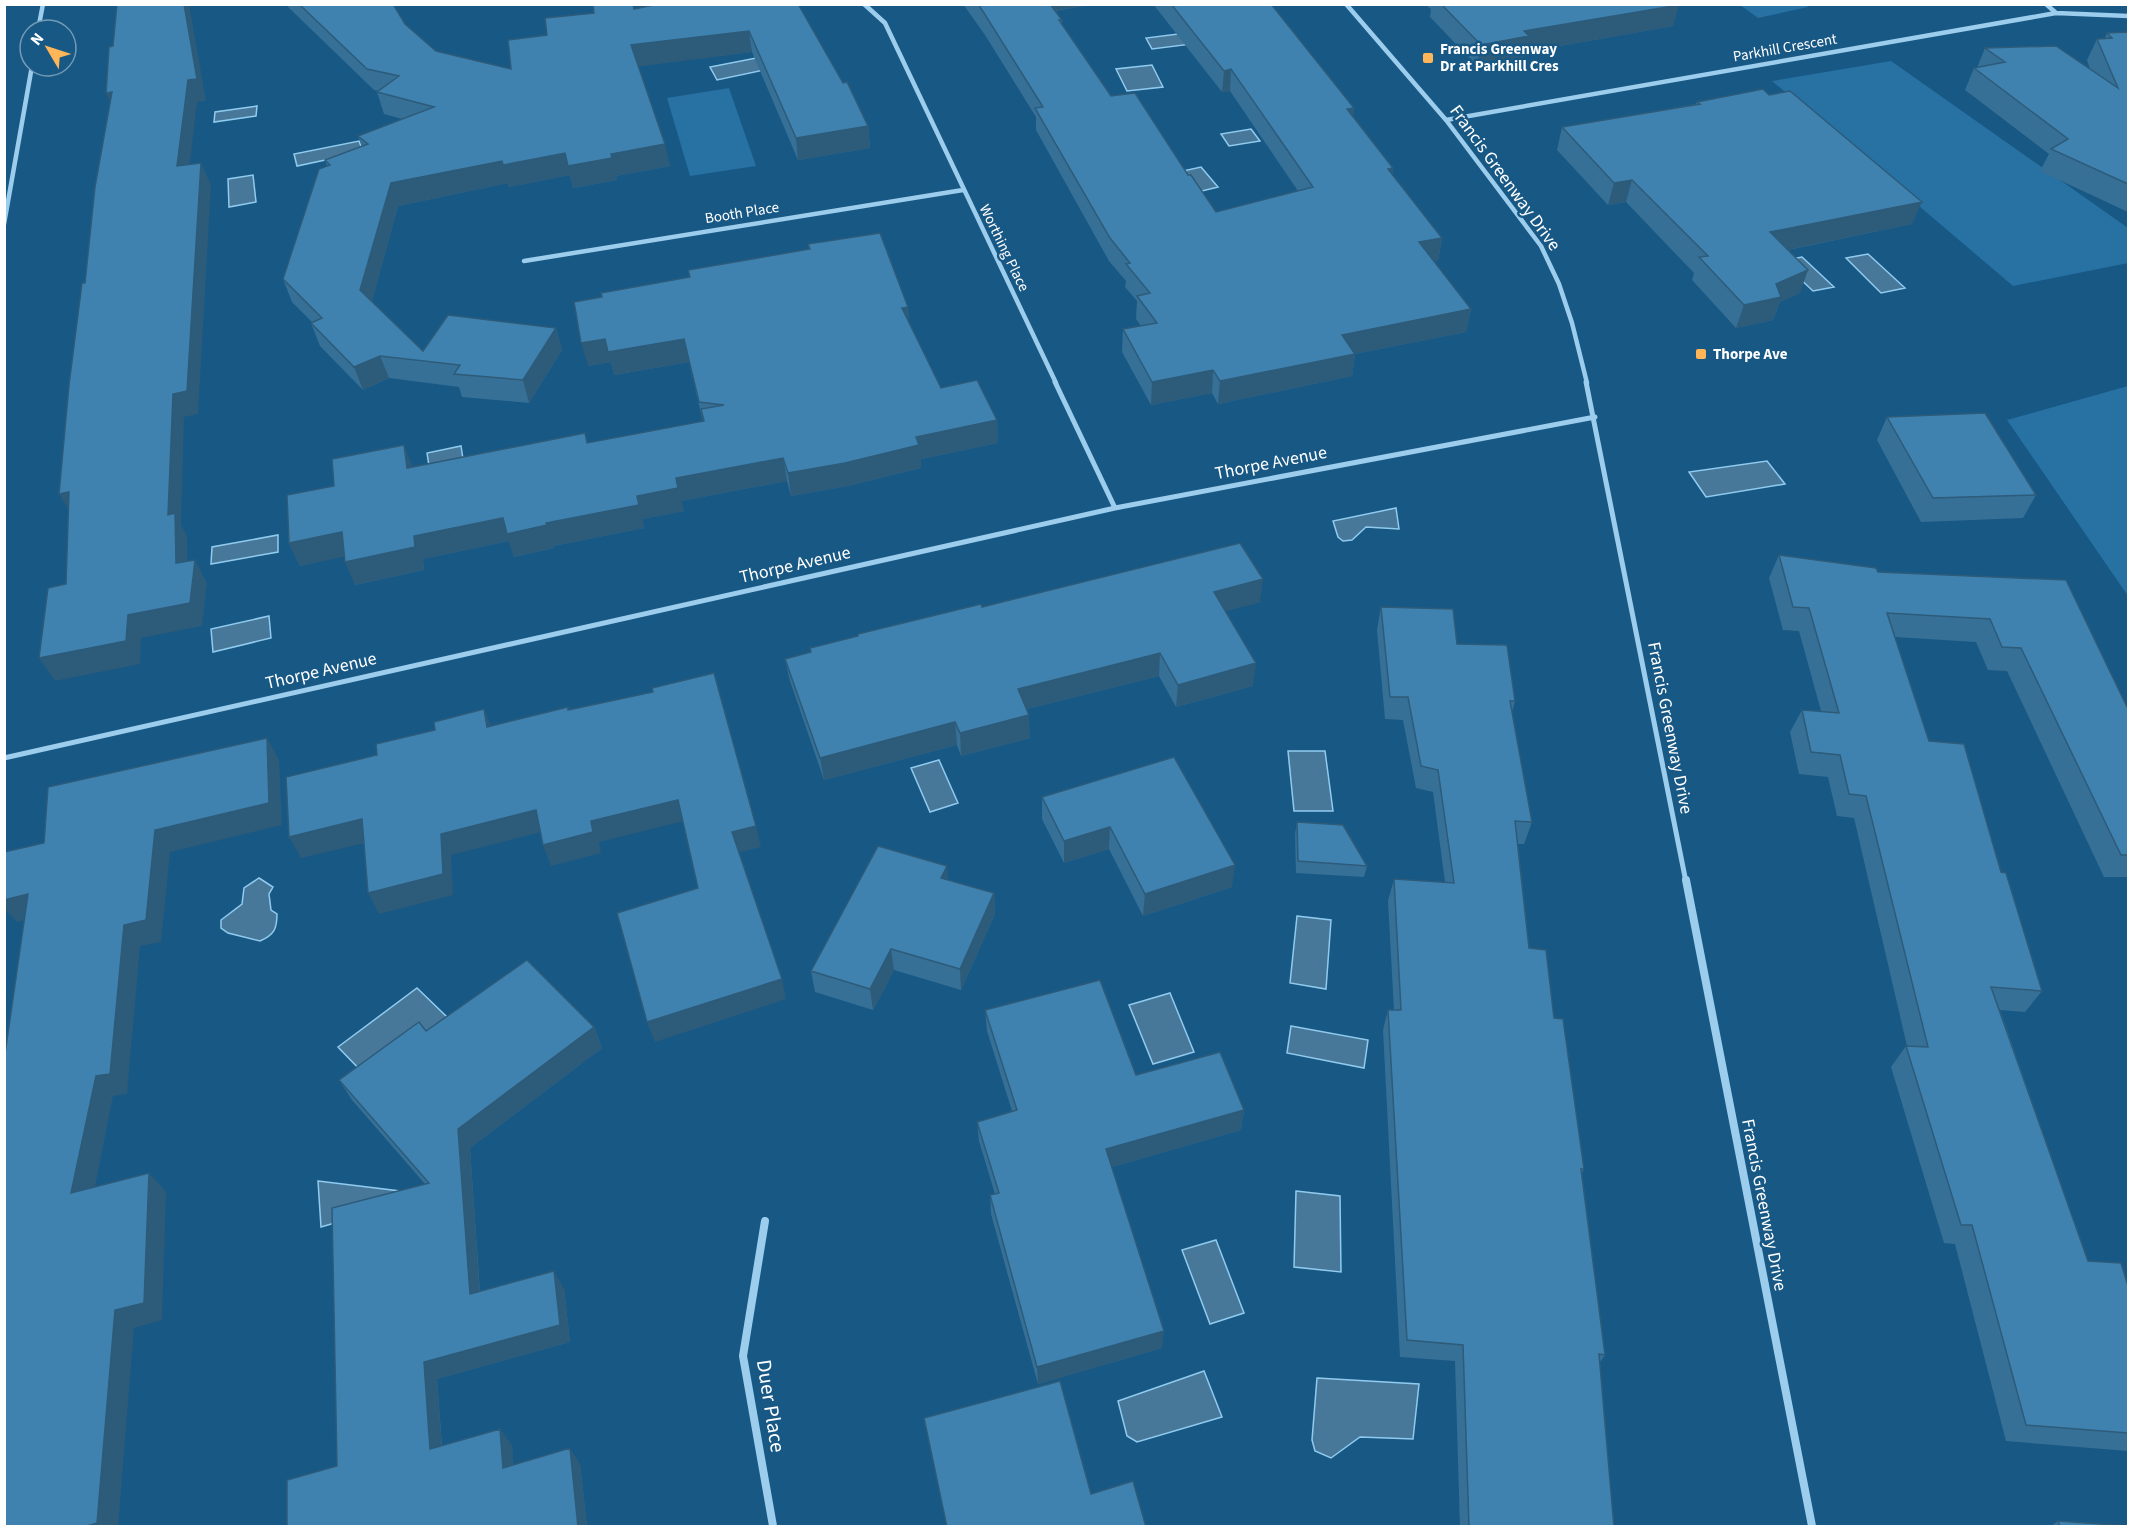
<svg xmlns="http://www.w3.org/2000/svg" width="2133" height="1531" font-family="'Source Sans 3',sans-serif">
	<style>
		.green { fill: #2771a3 }
		.water { fill: #487899; stroke: #90cbef; stroke-width: 1.5 }
		.lines { fill: none; stroke-linecap: round; stroke-linejoin: round }
		.street-far2 { stroke: #9dcded; stroke-width: 4.5 }
		.street-far1 { stroke: #9dcded; stroke-width: 5 }
		.street { stroke: #9dcded; stroke-width: 8 }
		.wall { fill: #377096 }
		.shaded-wall { fill: #2d5b7a }
		.building { fill: #4082af; stroke: #2d5b7a; stroke-width: 1.5 }
		.poi-dot { fill: #ffb659; stroke: #185885; stroke-width: 2 }
		.labels { text-anchor: middle; dominant-baseline: central; stroke-width: 5; stroke-linejoin: round; paint-order: stroke }
		.far-street-label { font-size: 15px; fill: #fff; stroke: #185885 }
		.far-poi-label { font-size: 15px; font-weight: bold; fill: #fff; stroke: #185885; text-anchor: start }
		.street-label { font-size: 18px; fill: #fff; stroke: #185885 }
		.near-street-label { font-size: 21px; fill: #fff; stroke: #185885 }
	</style>
	<rect width="100%" height="100%" fill="#185885"/>
	<path class="green" d="M1804 4 1808 7 1758 18 1740 5Z
		M1891 61 2128 228V263L2013 286 1772 81Z
		M729 88 756 166 690 176 667 98Z
		M2128 386V596L2007 420Z"/>
	<path class="water" d="M1186 33 1192 44 1152 49 1146 38Z
		M766 56 773 68 717 80 710 67Z
		M1152 65 1163 87 1127 91 1116 69Z
		M257 106 256 116 214 122 215 112Z
		M1251 129 1260 141 1229 146 1221 134Z
		M359 141 363 152 297 166 294 154Z
		M1201 167 1218 187 1190 194 1174 173Z
		M253 175 256 202 229 207 228 179Z
		M1868 254 1905 288 1881 293 1846 258Z
		M1802 257 1834 287 1813 291 1781 261Z
		M461 446 466 478 432 485 427 453Z
		M1767 461 1785 484 1706 497 1689 472Z
		M1396 508 1399 529 1366 527 1352 540 1343 541 1338 537 1333 521Z
		M278 535V552L211 564 212 547Z
		M269 616 271 638 213 652 211 629Z
		M1288 751H1325L1333 811H1294Z
		M939 760 958 803 930 812 911 768Z
		M259 878 273 887 269 894 271 910 277 914C277 929 274 935 260 941L228 933 221 928V920L242 904 244 888Z
		M1297 916 1331 920 1326 989 1290 983Z
		M417 988 447 1017 367 1077 338 1047Z
		M1170 993 1194 1052 1153 1064 1129 1005Z
		M1291 1026 1368 1040 1364 1068 1287 1053Z
		M318 1181 400 1191V1204L321 1227Z
		M1296 1191 1340 1196 1341 1272 1294 1267Z
		M1216 1240 1244 1313 1210 1324 1182 1250Z
		M1204 1371 1222 1417 1137 1442 1127 1436 1118 1401Z
		M1317 1378 1419 1384 1413 1439 1360 1437 1331 1458 1315 1451 1312 1440Z"/>
	<g class="lines">
		<path class="street-far2" d="M864 4 885 23 1056 383
			M1346 4 1446 120 1541 246 1559 284 1572 323 1587 383
			M2046 4 2056 13
			M38 30 43 4
			M1446 120 2056 13 2128 16
			M4 224 32 66
			M524 261 963 190"/>
		<path class="street-far1" d="M1055 382 1115 508
			M1586 382 1686 882
			M4 758 1115 508 1595 417"/>
		<path class="street" d="M1686 880 1812 1526
			M765 1221 743 1356 773 1526"/>
	</g>
	<path class="wall" d="M285 4H395L394 7 405 24 436 51 511 69 547 35 634 9 798 4 868 126 870 148 798 160 752 52 638 66 670 166 616 176 617 180 573 188 570 175 509 187 508 183 398 206 372 301 423 351 556 328 562 350 529 403 462 397 459 387 389 378 363 390 320 346 311 323H313L292 302 283 279 327 166 325 160 362 146 358 136 402 119 384 114 377 92 378 91 374 90Z
		M963 4H1095L1055 11 1062 20V24L1111 96 1188 175 1216 212 1298 191 1230 91 1222 92 1153 4H1271L1354 108 1353 116 1393 168 1392 175 1442 238 1438 261H1434L1471 309 1466 332 1355 354 1352 376 1218 404 1212 393 1151 405 1122 352 1123 329 1141 326 1136 319 1137 301 1125 287 1126 281 1109 261 1036 130V117L985 35Z
		M1429 4H1678L1673 26 1526 52 1525 57 1477 66 1430 17 1431 9 1428 7Z
		M2128 32V212L2040 171 2049 154 1965 90 1974 68H1977L1985 48 2090 69 2087 60 2097 39 2105 38 2107 33Z
		M1697 102 1912 224 1788 250 1800 293 1780 302 1773 320 1736 328 1692 280 1694 273 1626 202 1608 205 1557 150 1562 127 1696 104Z
		M808 244 908 307 909 323 941 388 997 420 998 443 921 459V468L848 486 791 496 787 481 681 501 684 511 642 519 644 528 553 546 554 548 514 557 509 541 423 559 424 570 355 585 344 556 300 566 289 543 334 486 412 467 585 433 588 443 703 422 689 362 614 375 611 362 588 366 602 297 690 277 688 270 809 249Z
		M1887 417 2036 495 2023 518 1921 522 1877 440Z
		M1779 555 1878 572 2066 580 2128 709V877H2104L2007 671 1988 670 1976 642 1895 637 1929 741 2001 872 2042 991 2025 1012 2000 1010 2088 1261 2128 1286V1451L2006 1441 1955 1244 1944 1243 1891 1067 1906 1046H1907L1854 818 1837 816 1828 777 1799 774 1790 732 1802 710 1821 711 1799 631 1783 630 1769 578Z
		M1260 602 1225 611 1253 686 1176 707 1159 676 1027 709 1030 738 961 756 957 745 824 780 790 681 785 659 810 652V648L982 607Z
		M1381 607 1457 644 1515 701 1512 712 1532 822 1524 844H1518L1529 948 1554 1018 1584 1169 1582 1173 1605 1355 1600 1362 1614 1527H1460L1455 1361 1400 1357 1383 1030 1388 1010H1394L1388 901 1394 879 1445 882 1433 792 1416 788 1403 720 1385 719 1377 630Z
		M1174 757 1232 887 1143 916 1109 849 1064 863 1042 819V797Z
		M1297 822 1367 866 1364 877 1296 873 1295 834Z
		M948 880 994 893 995 914 961 990 894 970 873 1010 815 992 811 971Z
		M985 1010 1136 1075 1244 1110 1241 1130 1112 1167 1162 1348 1038 1384 991 1214 990 1195 995 1194 979 1141 977 1122 1012 1111 987 1031Z
		M594 1027 602 1048 470 1148 480 1292 564 1289 570 1342 437 1379 442 1446 512 1445 513 1465 580 1464 587 1527H287L337 1466 425 1184 352 1100 339 1080 426 1031Z
		M2058 1521 2128 1527H2050Z"/>
	<path class="shaded-wall" d="M184 4H189L206 101 197 102 187 188 177 166Z
		M1040 4H1095L1040 13Z
		M1679 5 1673 26 1526 52 1525 57 1477 66 1481 45 1524 31Z
		M749 31 752 52 635 67 631 45Z
		M1231 69 1230 91 1222 92 1224 71Z
		M112 92 116 115 106 93Z
		M1354 108 1351 130 1347 109Z
		M868 126 870 148 798 160 796 138Z
		M665 144 670 166 616 176 611 154Z
		M565 153 570 175 509 187 503 165Z
		M612 158 617 180 573 188 568 166Z
		M502 161 508 183 398 206 369 313 360 290 391 183Z
		M201 163 211 185 198 414 184 417 181 525 187 536 188 586 176 563 168 515 173 394Z
		M1393 168 1390 190 1388 169Z
		M1632 180 1626 202 1608 205 1614 183Z
		M1922 202 1912 224 1762 255 1770 232Z
		M1442 238 1438 261 1415 265 1419 242Z
		M1808 270 1800 293 1780 302 1773 320 1736 328 1744 305 1776 284Z
		M908 307 910 330 902 308Z
		M1471 309 1466 332 1355 354 1352 376 1218 404 1220 381 1342 335Z
		M556 328 562 350 529 403 523 380Z
		M605 339H684L689 362 614 375 611 362 588 366 581 343Z
		M380 356 389 378 363 390 354 367Z
		M1213 370 1212 393 1151 405 1152 382Z
		M997 420 998 443 921 459V468L848 486 791 496 788 473 916 437Z
		M404 445 413 468H407Z
		M783 458 787 481 681 501 684 511 642 519 644 528 553 546 554 548 514 557 509 541 423 559 424 570 355 585 345 562 414 536 503 518 546 523 637 496 676 478Z
		M69 492 73 517 59 494Z
		M342 532 352 555 300 566 289 543Z
		M195 560 207 583 202 626 141 638 140 664 55 681 39 658 128 615Z
		M1263 579 1260 602 1212 615 1214 592Z
		M1160 653 1159 676 1019 711 1018 689Z
		M1256 663 1253 686 1176 707 1178 685Z
		M484 709 493 731 487 727Z
		M1029 715 1030 738 961 756 960 733Z
		M955 722 957 745 824 780 820 758Z
		M267 738 279 760 282 825 170 852 161 942 140 946 127 1094 113 1096 90 1212 71 1193 124 925 155 830Z
		M678 800 684 821 599 842 601 853 551 866 543 845 591 821Z
		M536 810 545 831 451 855 453 895 379 914 368 893 441 834Z
		M362 819 373 841 301 858 289 837Z
		M756 826 761 847 737 853 732 832Z
		M1110 827 1109 849 1064 863V841Z
		M1235 865 1232 887 1143 916 1145 894Z
		M947 866 949 887 941 878Z
		M994 893 995 914 961 990 960 969Z
		M28 894 45 915 17 922 4 908V900Z
		M891 949 894 970 873 1010 870 989Z
		M782 979 786 999 655 1042 647 1022Z
		M594 1027 602 1048 470 1148 481 1312 470 1294 458 1129Z
		M1244 1110 1241 1130 1105 1169 1106 1149Z
		M149 1173 166 1192 162 1320 134 1328 118 1527H84L115 1310Z
		M554 1271 564 1289 570 1342 437 1379 443 1465 430 1449 424 1362Z
		M1164 1331 1162 1348 1038 1384 1037 1367Z
		M500 1429 512 1445 515 1483 503 1468Z
		M570 1448 580 1464 587 1527H578Z"/>
	<path class="building" d="M117 4H184L197 79 188 80 177 166 201 163 187 391 173 394 168 515 175 513 176 563 195 560 190 603 128 615 126 641 39 658 48 588 66 584 69 492 59 494 69 385 82 283H85L95 187 112 92 106 93 109 47 113 46Z
		M299 4H393L405 24 436 51 511 69 508 40 547 35 545 18 594 13 593 4H633L634 9 658 4H798L843 83 847 82 868 126 796 138 749 31 631 45 665 144 611 154 612 158 568 166 565 153 503 165 502 161 391 183 360 290 423 351 448 315 556 328 523 380 454 374 460 365 380 356 354 367 311 323 322 318 283 279 319 169 330 165 325 160 368 144 358 136 434 107 377 92 399 76 367 69Z
		M978 4H1050L1062 20H1059L1111 96 1135 93 1188 175H1191L1216 212 1313 187 1231 69 1224 71 1171 4H1271L1354 108 1347 109 1393 168 1388 169 1442 238 1419 242 1471 309 1342 335 1355 354 1220 381 1213 370 1152 382 1123 329 1157 323 1137 296 1150 293 1126 264 1130 263 1110 238 1035 108 1043 107 984 13Z
		M1441 4H1678L1679 5 1524 31 1529 36 1481 45Z
		M2128 32V184L2051 149 2068 139 1974 68 2005 62 1985 48 2056 46 2118 88 2097 39 2112 38 2107 33Z
		M1763 89 1769 95 1790 91 1922 202 1770 232 1808 270 1776 284 1781 297 1744 305 1699 257 1708 256 1632 180 1614 183 1562 127 1700 104 1697 102Z
		M880 233 908 307 902 308 941 388 977 380 997 420 916 437 919 445 845 463 788 473 783 458 676 478 678 488 637 496 639 505 546 523 547 525 507 534 503 518 414 536 415 547 345 562 342 532 289 543 287 495 334 486 332 459 404 445 407 468 585 433 587 443 704 421 701 409 724 405 699 402 684 339 608 352 605 339 581 343 574 302 602 297 601 293 690 277 688 270 810 249 808 244Z
		M1985 413 2036 495 1933 498 1887 417Z
		M1240 543 1263 579 1214 592 1256 663 1178 685 1160 653 1018 689 1029 715 960 733 955 722 820 758 785 659 811 652 810 648 858 636V634L981 604 982 607Z
		M1779 555 1876 568 1878 572 2066 580 2128 709V855H2121L2021 648 2002 647 1990 619 1887 613 1929 741 1964 744 2001 872 2006 873 2042 991 1991 987 2088 1261 2121 1263 2128 1286V1433L2026 1425 1972 1225H1961L1906 1046 1928 1047 1866 796 1849 794 1840 755 1811 752 1802 710 1839 713 1809 608 1793 607Z
		M1381 607 1453 609 1457 644 1507 645 1515 701H1510L1532 822 1515 821 1529 948 1546 950 1554 1018 1563 1019 1584 1169H1581L1605 1355 1599 1354 1614 1527H1469L1463 1345 1407 1340 1388 1010H1401L1394 879 1454 883 1438 770 1421 766 1408 697H1390Z
		M714 673 756 826 732 832 782 979 647 1022 617 913 698 888 678 800 591 821 593 832 543 845 536 810 441 834 443 874 368 893 362 819 289 837 286 777 377 755 376 744 435 730 434 722 484 709 487 727 568 707V710L653 692 652 688Z
		M267 738 269 803 155 830 146 920 124 925 110 1074 96 1076 71 1193 149 1173 144 1303 115 1310 97 1523 84 1527H4V1061L28 894 4 900V852L44 843 48 787Z
		M1174 757 1235 865 1145 894 1110 827 1064 841 1042 797Z
		M1297 822 1343 825 1367 866 1298 861Z
		M878 846 947 866 941 878 994 893 960 969 891 949 870 989 811 971Z
		M527 960 594 1027 458 1129 470 1294 554 1271 560 1325 424 1362 430 1449 500 1429 503 1468 570 1448 578 1527H287V1480L337 1466 332 1208 429 1183 339 1080 419 1022 426 1031Z
		M1100 980 1136 1075 1220 1052 1244 1110 1106 1149 1164 1331 1037 1367 990 1195 999 1193 977 1122 1017 1110 985 1010Z
		M1060 1381 1091 1494 1133 1481 1146 1527H947L924 1418Z
		M2058 1521 2128 1526V1527H2060Z"/>
	<g class="poi-dot">
		<rect x="1422" y="52" width="12" height="12" rx="3"/>
		<rect x="1695" y="348" width="12" height="12" rx="3"/>
	</g>
	<g class="labels">
		<g class="far-street-label">
			<text transform="translate(1785 48) rotate(-10)">Parkhill Crescent</text>
			<text transform="translate(742 213) rotate(-9)">Booth Place</text>
			<text transform="translate(1004 248) rotate(64)">Worthing Place</text>
		</g>
		<g class="far-poi-label">
			<text x="1440" y="49">Francis Greenway<tspan x="1440" dy="17">Dr at Parkhill Cres</tspan></text>
			<text x="1713" y="354">Thorpe Ave</text>
		</g>
		<g class="street-label">
			<text transform="translate(1505 178) rotate(54)">Francis Greenway Drive</text>
			<text transform="translate(1271 463) rotate(-11)">Thorpe Avenue</text>
			<text transform="translate(795 565) rotate(-13)">Thorpe Avenue</text>
			<text transform="translate(321 671) rotate(-13)">Thorpe Avenue</text>
			<text transform="translate(1670 728) rotate(79)">Francis Greenway Drive</text>
			<text transform="translate(1764 1205) rotate(79)">Francis Greenway Drive</text>
		</g>
		<g class="near-street-label">
			<text transform="translate(771 1406) rotate(81)">Duer Place</text>
		</g>
	</g>
	<rect width="2133" height="1531" fill="none" stroke="#ffffff" stroke-width="12"/>
	<g transform="translate(48 48) rotate(309)"><circle r="28" fill="#185885" stroke="#749bb6" stroke-width="1.5"/>
	<path d="M0-4.5L10 22L0 15L-10 22Z" fill="#ffb659"/>
	<text y="-9" font-size="16" font-weight="bold" text-anchor="middle" fill="#ffffff">N</text>
	</g>
</svg>
